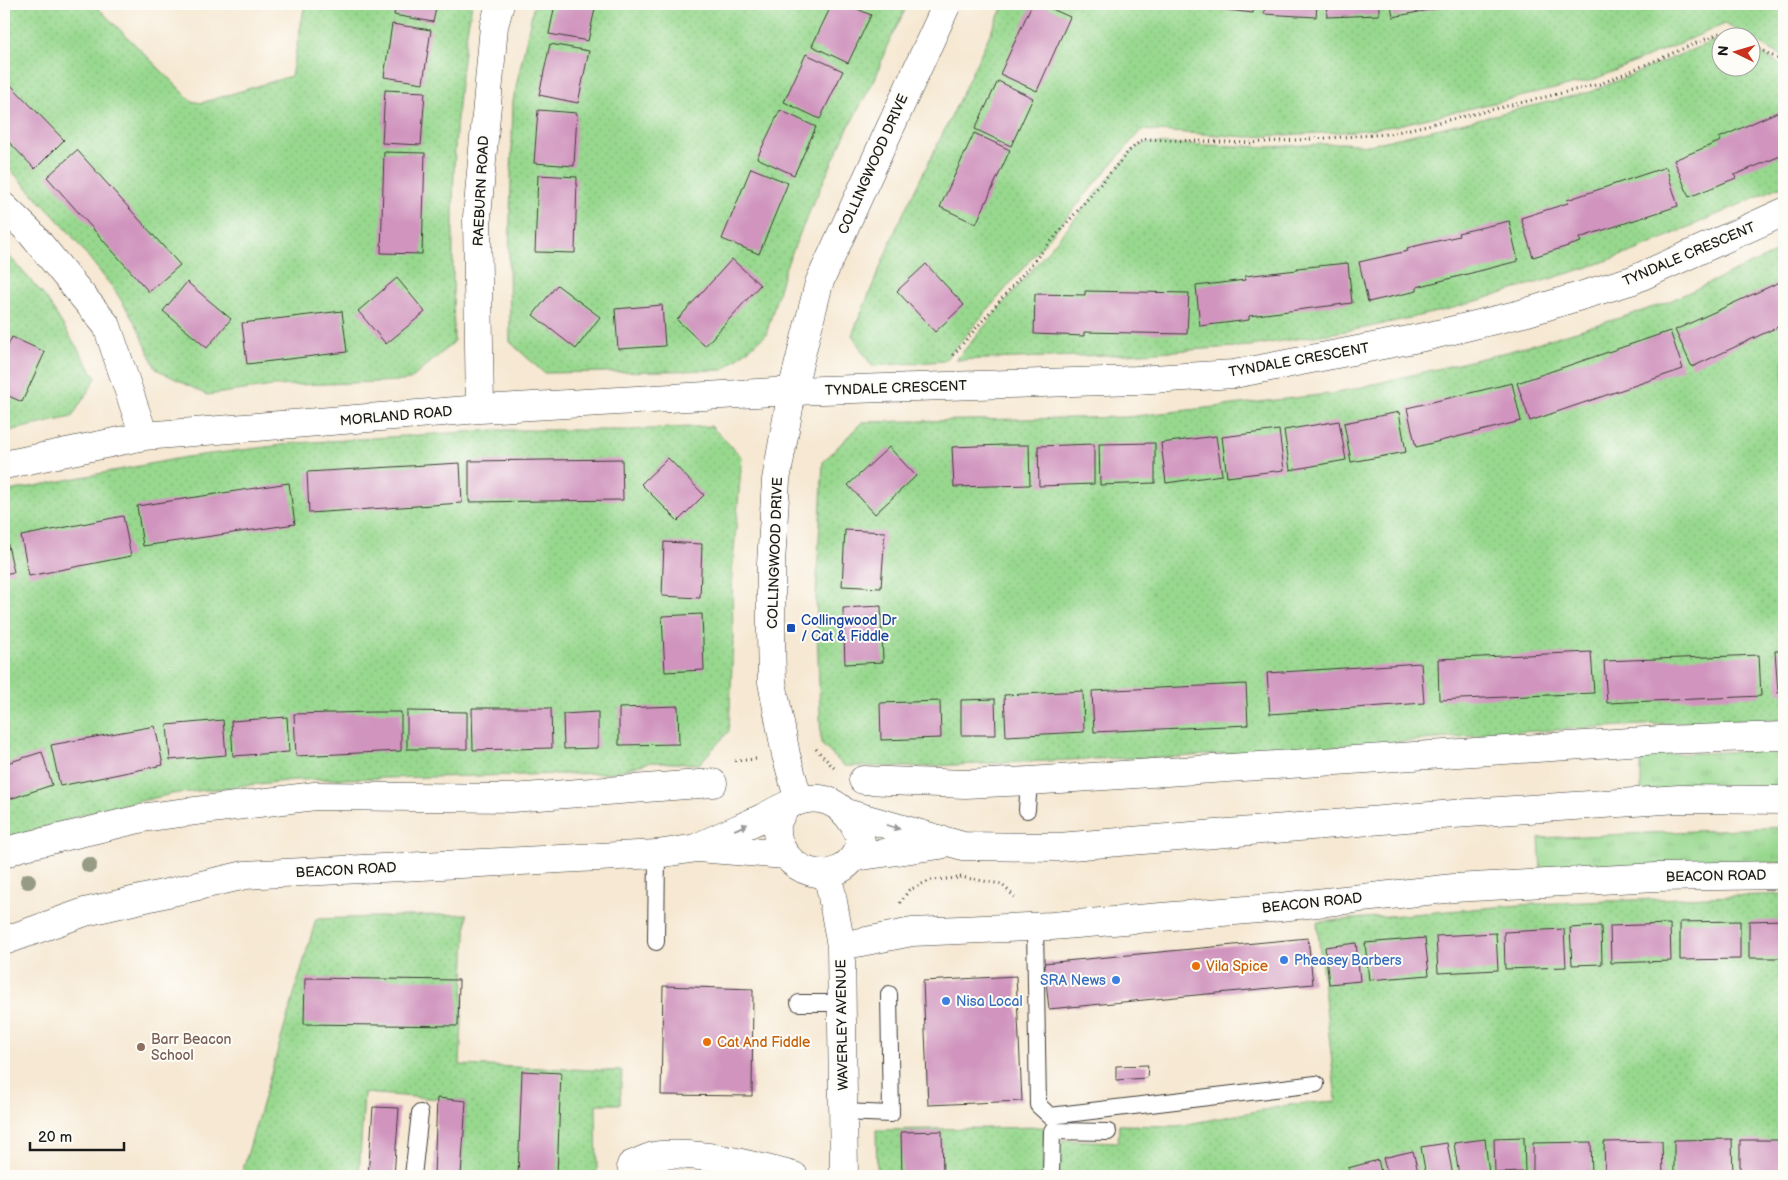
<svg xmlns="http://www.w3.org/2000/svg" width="1788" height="1180" font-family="'Balsamiq Sans',sans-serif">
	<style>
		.grass { fill: url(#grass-tufts); stroke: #5a7a55 }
		.park { fill: url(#park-dots); stroke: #5a7a55 }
		.building { fill: #d094be }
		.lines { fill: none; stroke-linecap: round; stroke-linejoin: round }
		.lane-casing { stroke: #3d3b37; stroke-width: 18 }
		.street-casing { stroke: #3d3b37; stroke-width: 29 }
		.secondary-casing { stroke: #3d3b37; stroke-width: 29 }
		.path { stroke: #3d3b37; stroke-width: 3; stroke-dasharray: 1 4; stroke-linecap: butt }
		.lane { stroke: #fff; stroke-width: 16 }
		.street { stroke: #fff; stroke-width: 28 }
		.secondary { stroke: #fff; stroke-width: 28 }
		.tree { fill: #969c84 }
		.oneway { fill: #999 }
		.transit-dot { fill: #1a4fb4; stroke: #fdfcf7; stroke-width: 2 }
		.shop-dot { fill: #3f7fe0; stroke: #fdfcf7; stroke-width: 2 }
		.food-dot { fill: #e8710a; stroke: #fdfcf7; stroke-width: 2 }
		.education-dot { fill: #8d6e63; stroke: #fdfcf7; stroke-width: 2 }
		.labels { text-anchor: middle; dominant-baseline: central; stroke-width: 4; stroke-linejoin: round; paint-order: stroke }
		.street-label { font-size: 14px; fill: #1c1c1c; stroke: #fdfcf7 }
		.transit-label { font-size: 14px; fill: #164399; stroke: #fdfcf7; text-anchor: start }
		.shop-label { font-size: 14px; fill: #366cbe; stroke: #fdfcf7; text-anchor: start }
		.food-label { font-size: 14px; fill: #c56008; stroke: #fdfcf7; text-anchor: start }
		.education-label { font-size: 14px; fill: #785e54; stroke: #fdfcf7; text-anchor: start }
	</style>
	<defs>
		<pattern id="grass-tufts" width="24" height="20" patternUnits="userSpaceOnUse" patternTransform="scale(1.25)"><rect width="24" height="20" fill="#97d88e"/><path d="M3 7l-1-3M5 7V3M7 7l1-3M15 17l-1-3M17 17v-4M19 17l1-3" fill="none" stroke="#82b97a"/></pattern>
		<pattern id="park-dots" width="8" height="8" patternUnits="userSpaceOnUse" patternTransform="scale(1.25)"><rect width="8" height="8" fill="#97d88e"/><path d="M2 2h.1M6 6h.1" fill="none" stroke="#82b97a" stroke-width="1.8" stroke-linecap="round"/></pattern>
	</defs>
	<rect width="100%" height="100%" fill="#fdfcf7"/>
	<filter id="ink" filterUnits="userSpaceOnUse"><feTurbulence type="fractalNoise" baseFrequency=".02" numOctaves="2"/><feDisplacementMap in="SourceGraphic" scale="10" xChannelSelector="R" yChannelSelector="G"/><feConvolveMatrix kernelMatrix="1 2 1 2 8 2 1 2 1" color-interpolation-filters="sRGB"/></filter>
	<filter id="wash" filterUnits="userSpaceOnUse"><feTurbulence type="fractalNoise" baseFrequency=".0096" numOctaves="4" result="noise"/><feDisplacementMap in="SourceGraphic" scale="20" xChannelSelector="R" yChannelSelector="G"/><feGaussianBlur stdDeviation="1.12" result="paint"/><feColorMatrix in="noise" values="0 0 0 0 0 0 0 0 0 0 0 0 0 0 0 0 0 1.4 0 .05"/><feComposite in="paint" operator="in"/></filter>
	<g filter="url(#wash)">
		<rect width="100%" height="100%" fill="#f6e8d2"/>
		<path class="grass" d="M1784 750V788L1641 795V755Z
			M1784 827V862L1541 872 1539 838Z"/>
		<path class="park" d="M4 4H94L192 101 201 103 291 76 305 4H472C450 115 452 229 454 342L410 380 401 381 273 386 207 395 156 369 137 326 116 292 68 231 4 163Z
			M534 4H908L886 48 876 77 847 130 807 217 785 269 766 335 723 370 544 373 510 342 509 258 513 101Z
			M1004 4H1784V57L1725 24 1593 80 1394 126 1356 131 1249 137 1141 130 944 361 872 366 852 335 898 224 951 117Z
			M1718 39H1720V68H1750L1751 48 1784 66V185L1637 250 1589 267 1450 309 1365 328 1251 346 1110 355 956 360 1131 152 1146 143 1268 147 1342 143 1369 145 1590 92Z
			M1784 249V721H1711L1519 732 1377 744 1177 757 1091 759 911 767 844 766 821 744 816 597 823 462 862 422 1127 417 1337 393 1507 352 1639 312 1665 303Z
			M4 250 46 298 96 378 72 417 4 432Z
			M711 426 742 457 732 574 733 642 729 731 699 764 651 762 612 773 294 780 172 794 88 813 4 840V492L186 457 298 443 495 430H629Z
			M1784 894V1176H1058L1057 1153 1063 1140 1118 1142 1119 1125 1177 1126 1295 1104 1336 1101 1317 922 1532 904Z
			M467 914 460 1065 622 1071 620 1104H596L597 1176H461L466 1101 364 1093 359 1176H241L316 919Z
			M1044 1127 1043 1176H877L876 1130Z"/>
		<g id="blocks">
			<path class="building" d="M396 4H437L433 22 394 15Z
				M555 4H596L588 41 549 34Z
				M832 4H846L871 15 848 63 812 46Z
				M1032 4H1041L1070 17 1037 91 1000 74Z
				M1202 4H1254L1253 13 1201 7Z
				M1265 4H1317L1316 17 1264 14Z
				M1326 4H1379V15L1327 17Z
				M1391 4H1454V5L1393 17Z
				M392 24 431 30 423 83 384 77Z
				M550 44 589 51 578 103 539 95Z
				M806 54 843 71 820 119 784 102Z
				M4 78 64 140 35 169 4 137Z
				M998 81 1033 98 1011 146 975 129Z
				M385 90 425 92 421 145 382 143Z
				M1784 109 1783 155 1734 175 1736 178 1689 197 1674 160 1721 141 1719 138Z
				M538 110 577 113 574 166 534 163Z
				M780 110 816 127 794 175 757 158Z
				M974 133 1010 150 976 224 940 207Z
				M77 150 180 265 149 292 47 177Z
				M384 152 425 153 422 254 381 253Z
				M1666 167 1678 206 1579 238 1581 242 1533 257 1521 218 1568 203 1567 200Z
				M751 168 788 183 759 254 722 239Z
				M538 175 577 177 575 253 535 252Z
				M1509 221 1518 261 1417 287V291L1368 302 1359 262 1408 251 1407 248 1459 236 1458 233Z
				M732 259 760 285 705 346 677 320Z
				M1348 263 1352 303 1249 316V320L1200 326 1196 286 1245 280V276L1297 270V268Z
				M926 264 964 305 935 332 897 291Z
				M397 278 425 312 386 344 358 311Z
				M1784 280V324L1692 367 1675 330Z
				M187 282 231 319 207 348 163 311Z
				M557 285 600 317 576 349 533 315Z
				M1085 291 1189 293 1187 334 1084 332V336L1034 334 1035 294 1085 295Z
				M662 305 665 346 618 349 615 309Z
				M342 311 347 352 247 364 242 323Z
				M1670 331 1683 369 1530 421 1517 383Z
				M12 337 45 352 22 402 4 394V354Z
				M1512 383 1521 421 1416 447 1407 408Z
				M1399 412 1406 452 1351 462 1344 423Z
				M1339 421 1346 460 1290 470 1284 430Z
				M1279 430 1284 470 1227 477 1222 437Z
				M1216 436 1222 475 1166 483 1161 443Z
				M1155 443V483L1100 485 1099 444Z
				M1094 444V484L1039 486 1038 446Z
				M1003 445H1029L1030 485 954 487 952 447Z
				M889 447 916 476 875 514 848 485Z
				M668 458 704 495 678 521 641 484Z
				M622 459 623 500 469 502V461Z
				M460 463 462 503 309 513 307 472Z
				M289 483 295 524 143 546 137 506Z
				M123 516 131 556 29 576 21 536Z
				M845 530 885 532 881 588 842 586Z
				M5 532 14 572 4 574V533Z
				M664 542 702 544 700 598 662 596Z
				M881 606 883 662 845 664 843 608Z
				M702 614 704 670 665 672 662 616Z
				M1775 651H1784V693H1778Z
				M1591 652 1594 693 1439 700 1438 659Z
				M1759 655 1761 696 1607 703 1604 661Z
				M1421 663 1424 703 1270 714 1267 673Z
				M1246 684 1248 725 1094 732 1092 691Z
				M1083 691 1084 732 1006 736 1004 695Z
				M995 699 996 735H961V700Z
				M940 701 941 738 881 740 880 703Z
				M678 706 679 744 619 745V708Z
				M472 708H551L552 748 473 750Z
				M407 711 467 712V749H407Z
				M373 712H401V751L296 756 294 714Z
				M598 712V748L564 749 563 714Z
				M287 717 289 752 233 756 231 721Z
				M223 720 226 755 170 760 167 725Z
				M155 726 163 765 60 786 51 745Z
				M42 752 52 785 4 801V764Z
				M1784 920V958H1749V921Z
				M1740 921V959L1680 960V922Z
				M1670 924 1671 961 1611 963 1610 926Z
				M1601 926 1602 964 1572 965 1570 928Z
				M1564 929 1566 967 1505 969 1504 932Z
				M1496 933 1498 970 1438 973 1436 936Z
				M1308 938 1313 984 1049 1009 1044 963Z
				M1425 938 1429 975 1369 980 1365 943Z
				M1356 943 1360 981 1329 984 1325 947Z
				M1016 976 1022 1101 928 1105 923 981Z
				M305 978 459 980 458 1026 304 1024Z
				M663 986 753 989 752 1096 661 1095Z
				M1148 1065 1147 1078 1116 1080V1066Z
				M522 1071 561 1073 557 1176H518Z
				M437 1098 466 1101 461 1176H434Z
				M373 1107 399 1108 394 1176H368Z
				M942 1131 943 1176H902L901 1132Z
				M1524 1137 1525 1172 1495 1173 1494 1138Z
				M1485 1139 1489 1174 1459 1176 1454 1143Z
				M1732 1139 1733 1176H1674V1140Z
				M1740 1140H1784V1176H1740Z
				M1662 1141 1663 1176H1605L1604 1142Z
				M1591 1142 1592 1176H1533V1143Z
				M1447 1143 1453 1176H1426L1421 1147Z
				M1413 1151 1419 1176H1388L1383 1158Z
				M1378 1160 1382 1176H1351L1348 1168Z"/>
		</g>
	</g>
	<g filter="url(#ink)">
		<use href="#blocks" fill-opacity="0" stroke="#3d3b37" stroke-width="1"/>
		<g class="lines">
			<g class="lane-casing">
				<path id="lane" d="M1027 810 1029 781
					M1035 926 1038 1105 1050 1116 1316 1084
					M656 942 657 854
					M799 1003H842
					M843 1112 891 1114 889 994
					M413 1176 420 1113
					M1051 1176 1052 1131 1108 1132"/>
			</g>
			<g class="street-casing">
				<path id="street" d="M4 207 30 232 107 326 144 436
					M480 409 477 217 494 26 500 4
					M4 465 144 436 480 409 792 391 1136 380 1234 374 1429 336 1524 313 1633 280 1784 212
					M863 780 965 784 1029 781 1660 740 1784 736
					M799 801 786 755 772 682 771 632V564L776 480 792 391 819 283 947 4
					M4 854 17 848 148 817 315 796 512 798 713 783
					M828 874 841 946 844 1176
					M841 946 912 932 1052 926 1271 908 1454 888 1656 877 1784 875
					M631 1165C640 1162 651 1155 660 1155 705 1152 751 1165 794 1176"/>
			</g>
			<g class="secondary-casing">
				<path id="secondary" d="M846 813 963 846 1059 847 1454 814 1679 799 1784 800
					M698 847C719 837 740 828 762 818 776 811 793 800 808 799 835 795 854 818 861 841 844 898 773 872 777 825 778 819 783 812 786 807
					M855 857 940 845
					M4 941 85 912 245 875 657 854 697 848 786 855"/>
			</g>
			<path class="path" d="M1750 44 1784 62
				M953 355 1129 151 1143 139 1250 143 1389 134 1600 84 1720 33 1736 38
				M816 749 836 770
				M735 761 756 759
				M960 877 1001 884 1015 897
				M900 903 909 890 931 880 960 878"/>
			<use href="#lane" class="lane"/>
			<use href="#street" class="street"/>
			<use href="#secondary" class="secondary"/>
		</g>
		<g class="tree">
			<circle cx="89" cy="865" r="8"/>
			<circle cx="28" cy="881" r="8"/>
		</g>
		<defs><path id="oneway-solid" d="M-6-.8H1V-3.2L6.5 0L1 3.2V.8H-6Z" transform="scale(1.25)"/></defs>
		<g class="oneway">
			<use href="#oneway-solid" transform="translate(741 827) rotate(-24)"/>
			<use href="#oneway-solid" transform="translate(893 827) rotate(17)"/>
		</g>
	</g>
	<rect class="transit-dot" x="786" y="623" width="10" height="10" rx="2.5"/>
	<g class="shop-dot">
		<circle cx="1284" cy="960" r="5"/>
		<circle cx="1116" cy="980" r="5"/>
		<circle cx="946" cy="1001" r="5"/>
	</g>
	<g class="food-dot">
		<circle cx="1196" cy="966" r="5"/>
		<circle cx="707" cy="1042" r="5"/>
	</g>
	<circle class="education-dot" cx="141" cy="1047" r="5"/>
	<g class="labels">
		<g class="street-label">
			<text transform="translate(873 164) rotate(-66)">COLLINGWOOD DRIVE</text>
			<text transform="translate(481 191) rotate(-87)">RAEBURN ROAD</text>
			<text transform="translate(1689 254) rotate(-23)">TYNDALE CRESCENT</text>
			<text transform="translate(1299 360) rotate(-10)">TYNDALE CRESCENT</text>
			<text transform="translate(896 388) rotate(-2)">TYNDALE CRESCENT</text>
			<text transform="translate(396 416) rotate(-5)">MORLAND ROAD</text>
			<text transform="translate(775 553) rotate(-88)">COLLINGWOOD DRIVE</text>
			<text transform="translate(346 870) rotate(-3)">BEACON ROAD</text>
			<text transform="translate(1716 876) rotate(-1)">BEACON ROAD</text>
			<text transform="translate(1312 903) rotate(-6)">BEACON ROAD</text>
			<text transform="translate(842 1025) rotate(-91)">WAVERLEY AVENUE</text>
		</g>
		<g class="transit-label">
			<text x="801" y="620">Collingwood Dr<tspan x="801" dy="16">/ Cat &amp; Fiddle</tspan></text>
		</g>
		<g class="shop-label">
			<text x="1294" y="960">Pheasey Barbers</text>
			<text x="1106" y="980" text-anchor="end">SRA News</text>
			<text x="956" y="1001">Nisa Local</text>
		</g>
		<g class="food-label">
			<text x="1206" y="966">Vila Spice</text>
			<text x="717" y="1042">Cat And Fiddle</text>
		</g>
		<g class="education-label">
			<text x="151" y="1039">Barr Beacon<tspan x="151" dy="16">School</tspan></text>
		</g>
	</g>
	<rect width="1788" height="1180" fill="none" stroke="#fdfcf7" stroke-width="20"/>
	<g transform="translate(1736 52) rotate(275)"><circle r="24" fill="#fdfcf7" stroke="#a3a29f"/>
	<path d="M0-4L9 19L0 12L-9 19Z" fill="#c8321e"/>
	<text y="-8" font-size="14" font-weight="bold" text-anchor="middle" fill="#1c1c1c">N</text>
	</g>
	<path d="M30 1142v8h94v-8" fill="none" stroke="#1c1c1c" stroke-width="2.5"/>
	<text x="38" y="1142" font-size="15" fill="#1c1c1c" stroke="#fdfcf7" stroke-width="4" paint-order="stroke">20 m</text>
</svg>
